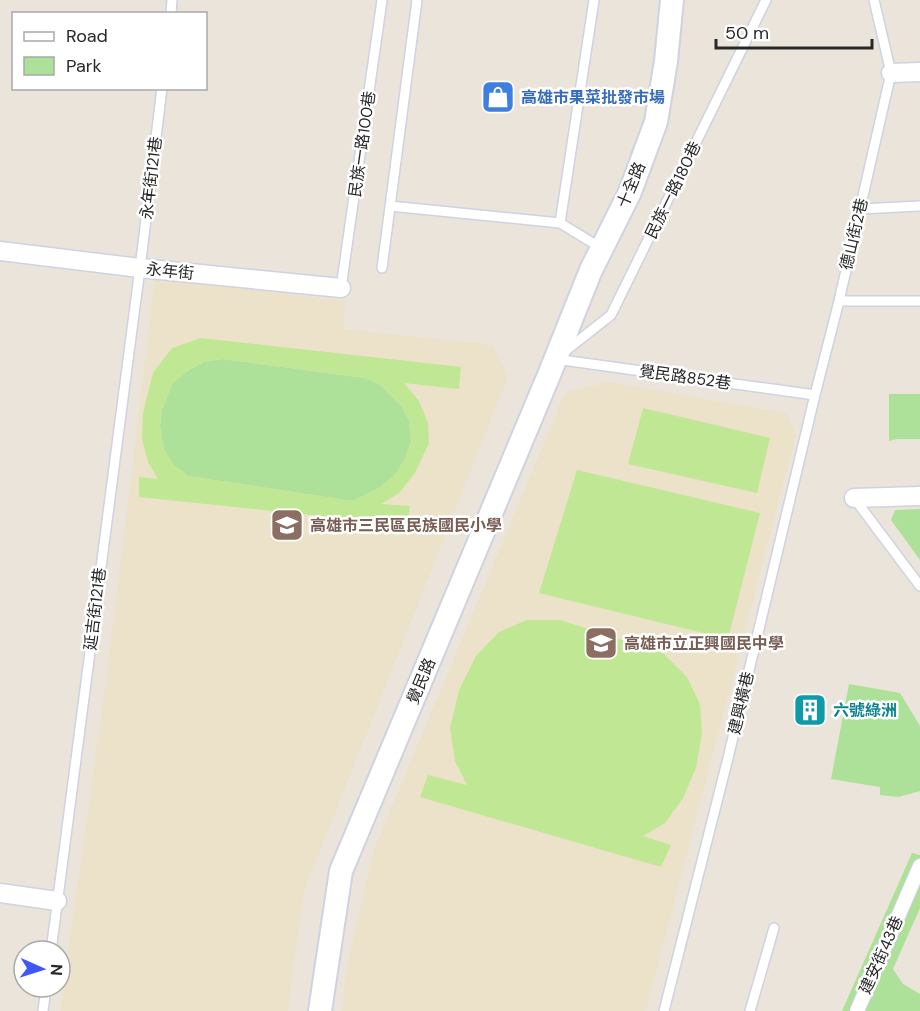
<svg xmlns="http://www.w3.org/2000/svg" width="920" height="1011" font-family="'DM Sans','Noto Sans TC',sans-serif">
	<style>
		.education { fill: #ece2ca }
		.green { fill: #ade098 }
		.pitch { fill: #c0e793; fill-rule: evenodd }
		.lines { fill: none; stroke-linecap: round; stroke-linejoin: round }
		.service-casing { stroke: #cfd2e1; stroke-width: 12 }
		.pedestrian-casing { stroke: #cfd2e1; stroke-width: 16 }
		.minor-casing { stroke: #cfd2e1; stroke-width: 21 }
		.tertiary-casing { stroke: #cfd2e1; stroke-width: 26 }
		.service { stroke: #fff; stroke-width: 9 }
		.pedestrian { stroke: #fff; stroke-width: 14 }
		.minor { stroke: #fff; stroke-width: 18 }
		.tertiary { stroke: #fff; stroke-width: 22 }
		.labels { text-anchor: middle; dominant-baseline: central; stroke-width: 5; stroke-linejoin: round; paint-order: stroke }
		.shop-label { font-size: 16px; font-weight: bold; fill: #366cbe; stroke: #fff; text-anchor: start }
		.street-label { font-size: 16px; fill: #282828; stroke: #fff }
		.education-label { font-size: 16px; font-weight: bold; fill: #785e54; stroke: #fff; text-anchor: start }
		.culture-label { font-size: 16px; font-weight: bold; fill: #0d838f; stroke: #fff; text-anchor: start }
	</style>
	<rect width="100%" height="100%" fill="#eae4da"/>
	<path class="education" d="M155 278 345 301 344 329 493 345 508 377 304 892 288 1011H60L107 672Z
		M607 382 786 413 796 435 646 1011H342L346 971 373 852 565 393Z"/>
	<path class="green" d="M222 359 365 378 379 384 402 407 409 421 411 441 406 457 395 475 379 488 353 501 188 476 173 464 164 449 160 425 162 410 172 384 186 372 203 362Z
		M889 394H920V439H897L889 441Z
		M920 509V560L891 520 895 510Z
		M849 684 900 693 920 726V791L898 797 880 795V787L831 779Z
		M912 853 920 855V908L893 969 903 984 920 994V1011H842Z"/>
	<path class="pitch" d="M201 338 461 367 459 389 404 383 419 401 428 423 429 443 415 473 399 493 381 504 410 506 407 525 139 497V477L158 479 148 462 142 439 143 413 153 373 172 348ZM222 359 365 378 379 384 402 407 409 421 411 441 406 457 395 475 379 488 353 501 188 476 173 464 164 449 160 425 162 410 172 384 186 372 203 362Z
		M643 408 770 438 757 493 628 464Z
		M577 470 760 513 728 639 539 593Z
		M527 620H560L663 653 687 677 700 704 702 733 696 768 683 798 665 823 643 836 671 845 661 867 420 797 428 775 467 785 455 761 450 728 459 690 476 656 499 632Z"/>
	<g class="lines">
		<g class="service-casing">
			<path id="service" d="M171 14 172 0
				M390 206 560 223 601 248
				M860 209 920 206
				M560 223 594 0
				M382 268 417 0
				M341 288 382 0
				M839 301H920
				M564 352 611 315 766 0
				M555 359 815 395
				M854 498 920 586
				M51 951 140 268 162 88
				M43 1011 46 987
				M664 1011 728 758 815 395 839 301 891 73 874 0
				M750 1011 774 928"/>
		</g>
		<g class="pedestrian-casing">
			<path id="pedestrian" d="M857 1011 920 866"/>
		</g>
		<g class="minor-casing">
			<path id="minor" d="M891 73 920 72
				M0 251 140 268 341 288
				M854 498 920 496
				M0 893 57 901"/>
		</g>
		<g class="tertiary-casing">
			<path id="tertiary" d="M320 1011 341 871 549 375 591 270 630 192 656 122 666 61 672 0"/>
		</g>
		<use href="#service" class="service"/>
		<use href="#pedestrian" class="pedestrian"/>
		<use href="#minor" class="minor"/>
		<use href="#tertiary" class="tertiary"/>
	</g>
	<defs>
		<g id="shop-square" transform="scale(1.725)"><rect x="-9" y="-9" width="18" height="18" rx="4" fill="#3f7fe0" stroke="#fff"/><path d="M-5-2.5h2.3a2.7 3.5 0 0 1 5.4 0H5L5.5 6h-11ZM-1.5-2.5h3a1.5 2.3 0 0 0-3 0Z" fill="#fff"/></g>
		<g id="school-square" transform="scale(1.725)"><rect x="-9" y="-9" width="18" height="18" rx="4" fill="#8d6e63" stroke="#fff"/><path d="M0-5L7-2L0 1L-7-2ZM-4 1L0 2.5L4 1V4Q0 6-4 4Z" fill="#fff"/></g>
		<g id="building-square" transform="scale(1.725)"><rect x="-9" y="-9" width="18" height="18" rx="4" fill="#0f9aa8" stroke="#fff"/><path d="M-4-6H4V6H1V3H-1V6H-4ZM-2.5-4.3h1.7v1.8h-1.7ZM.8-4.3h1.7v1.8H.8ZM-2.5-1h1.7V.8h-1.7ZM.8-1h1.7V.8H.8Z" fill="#fff"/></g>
	</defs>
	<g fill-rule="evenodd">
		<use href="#shop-square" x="498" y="97"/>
		<use href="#school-square" x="287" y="525"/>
		<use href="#school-square" x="601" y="643"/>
		<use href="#building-square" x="810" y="710"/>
	</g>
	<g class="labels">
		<g class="shop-label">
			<text x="521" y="97">高雄市果菜批發市場</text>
		</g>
		<g class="street-label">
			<text transform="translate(362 144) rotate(-82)">民族一路100巷</text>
			<text transform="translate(151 178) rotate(-83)">永年街121巷</text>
			<text transform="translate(631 185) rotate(-67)">十全路</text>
			<text transform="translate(673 190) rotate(-64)">民族一路180巷</text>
			<text transform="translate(854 234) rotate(-77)">德山街2巷</text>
			<text transform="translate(170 271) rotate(6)">永年街</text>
			<text transform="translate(685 377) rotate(8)">覺民路852巷</text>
			<text transform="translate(95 609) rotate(-83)">延吉街121巷</text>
			<text transform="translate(421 681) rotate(-67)">覺民路</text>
			<text transform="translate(741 703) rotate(-77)">建興橫巷</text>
			<text transform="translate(881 955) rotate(-66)">建安街43巷</text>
		</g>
		<g class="education-label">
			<text x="310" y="525">高雄市三民區民族國民小學</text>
			<text x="624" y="643">高雄市立正興國民中學</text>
		</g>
		<g class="culture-label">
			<text x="833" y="710">六號綠洲</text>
		</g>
	</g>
	<rect x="12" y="12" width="195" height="78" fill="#ffffff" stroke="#a9a9a9" stroke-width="1.5"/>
	<rect x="24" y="32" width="30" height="9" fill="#ffffff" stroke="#a9a9a9" stroke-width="1.5"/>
	<text x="66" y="42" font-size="18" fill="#282828">Road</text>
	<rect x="24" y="57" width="30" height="18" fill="#ade098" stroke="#a9a9a9" stroke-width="1.5"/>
	<text x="66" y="72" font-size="18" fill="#282828">Park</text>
	<g transform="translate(42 969) rotate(93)"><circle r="28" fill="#ffffff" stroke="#a9a9a9" stroke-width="1.5"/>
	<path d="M0-4.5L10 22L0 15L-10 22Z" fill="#3e58f4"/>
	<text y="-9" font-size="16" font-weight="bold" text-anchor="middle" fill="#282828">N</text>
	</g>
	<path d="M716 39v9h156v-9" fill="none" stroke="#282828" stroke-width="3"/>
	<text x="725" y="39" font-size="18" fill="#282828" stroke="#ffffff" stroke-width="4.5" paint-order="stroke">50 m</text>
</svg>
